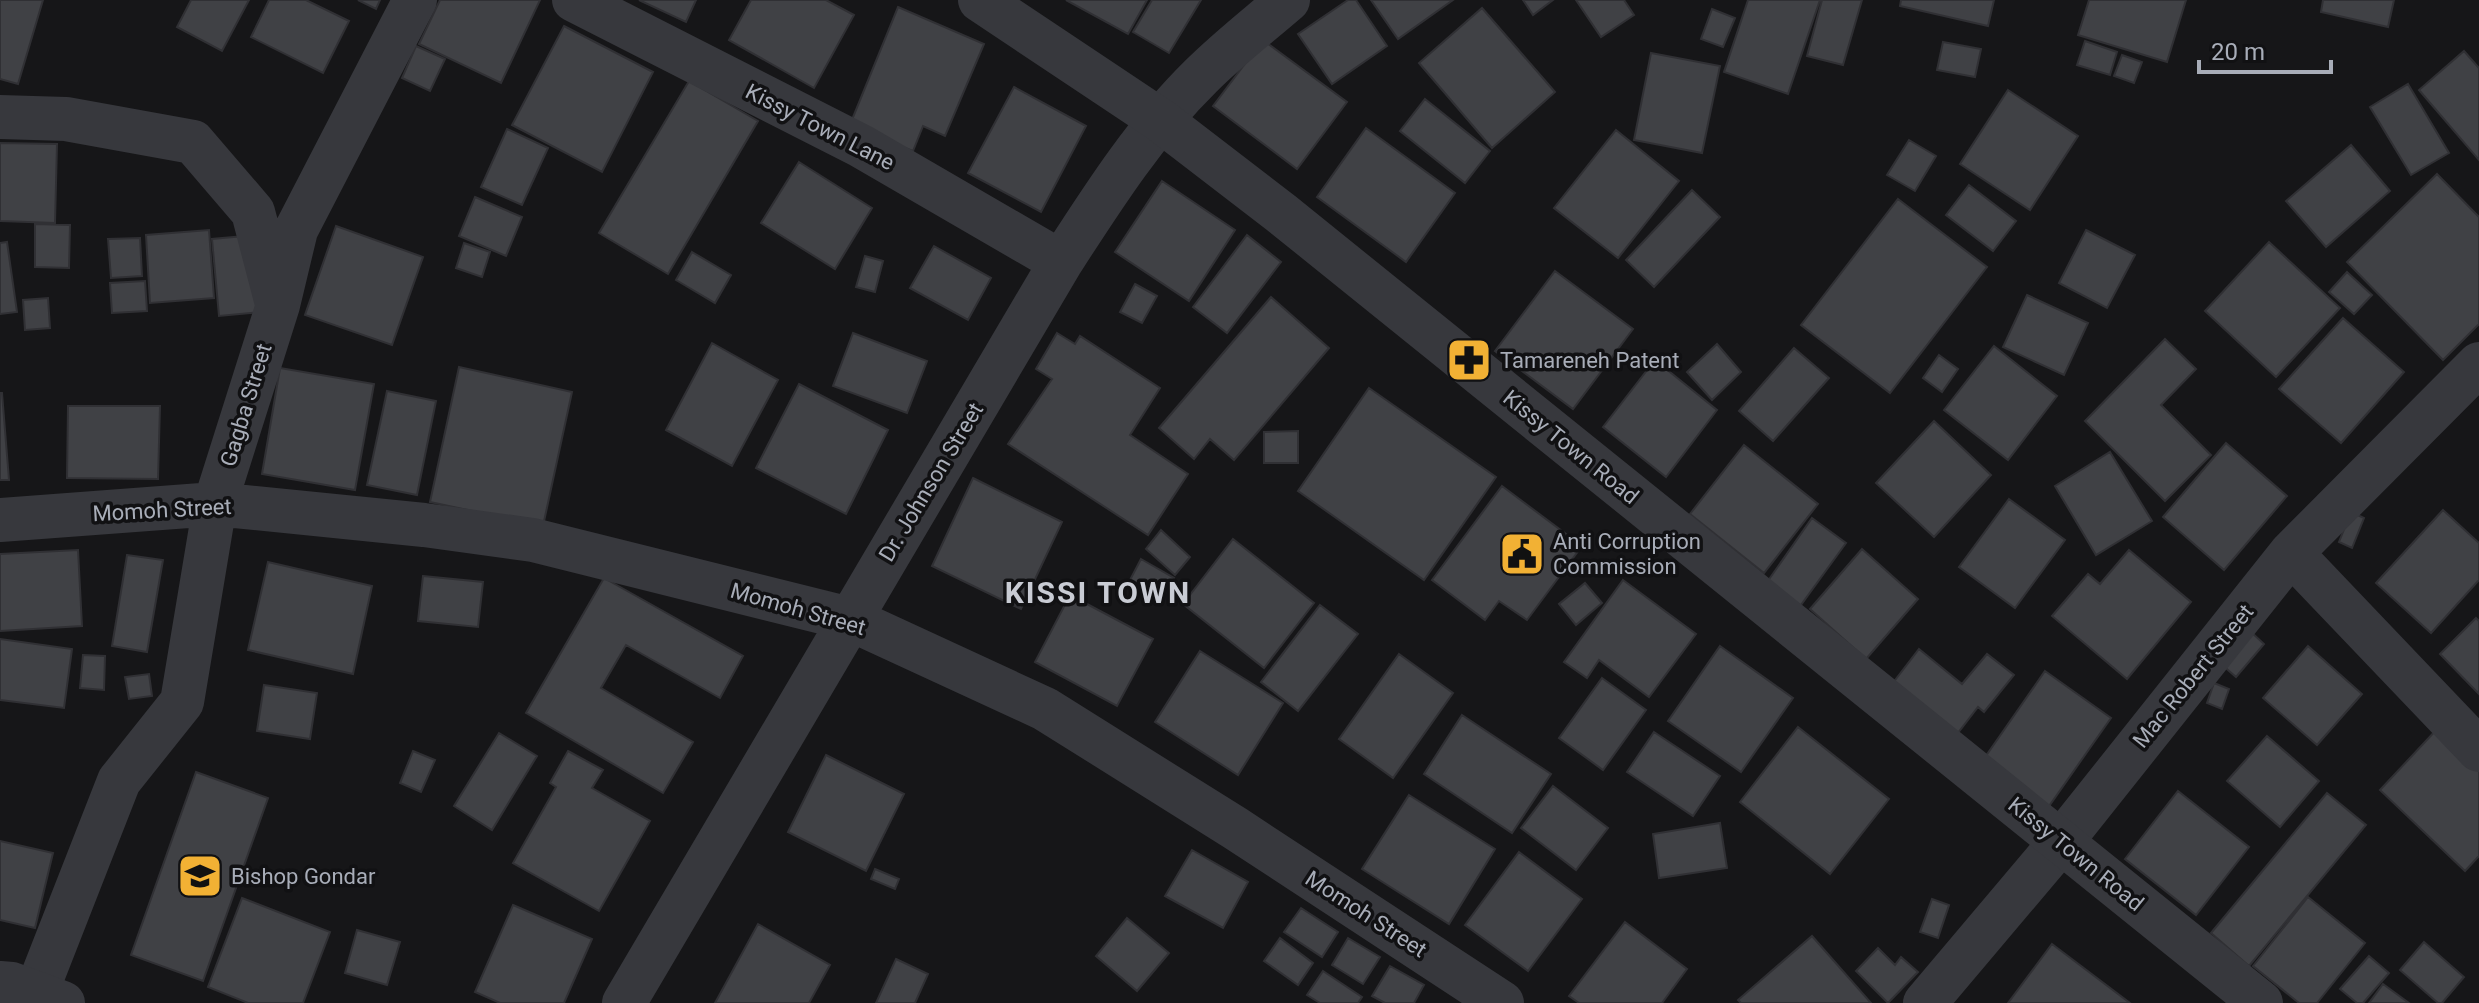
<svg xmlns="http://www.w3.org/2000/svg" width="2479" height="1003" font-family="Roboto,sans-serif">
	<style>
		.building { fill: #404145; stroke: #303034; stroke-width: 2 }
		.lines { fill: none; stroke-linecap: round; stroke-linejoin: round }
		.minor { stroke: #37383d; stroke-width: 44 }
		.tertiary { stroke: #37383d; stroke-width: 44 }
		.labels { text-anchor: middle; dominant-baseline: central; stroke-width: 7; stroke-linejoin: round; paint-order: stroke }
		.street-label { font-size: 22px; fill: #a8adb8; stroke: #111113 }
		.poi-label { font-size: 22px; fill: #a8adb8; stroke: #111113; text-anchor: start }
		.district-label { font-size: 30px; font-weight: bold; letter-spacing: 2px; fill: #c9ccd4; stroke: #111113 }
	</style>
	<rect width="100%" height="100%" fill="#161618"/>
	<path class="building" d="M0 0H43L18 84 0 79Z
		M191 0H249L222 51 177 27Z
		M269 0H306L349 21 323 73 251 37Z
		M358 0H380L376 9Z
		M440 0H540L501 83 419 44Z
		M639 0H696L686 22Z
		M751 0H826L854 15 814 88 729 40Z
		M1066 0H1147L1128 34Z
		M1152 0H1201L1169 53 1133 32Z
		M1348 0H1356L1387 46 1332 84 1298 34Z
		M1371 0H1453L1398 39Z
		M1523 0H1553L1533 15Z
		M1576 0H1624L1634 15 1601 37Z
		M1748 0H1820L1788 94 1724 72Z
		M1822 0H1862L1843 65 1807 56Z
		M1901 0H1994L1988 26 1900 6Z
		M2089 0H2186L2167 62 2078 35Z
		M2323 0H2394L2388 27 2321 12Z
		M898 7 984 44 945 136 923 126 913 151 849 127Z
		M1482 8 1555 92 1492 148 1419 63Z
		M1712 9 1735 18 1723 47 1701 39Z
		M564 26 653 72 602 172 512 125Z
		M1263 40 1347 102 1297 169 1213 106Z
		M2085 41 2117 52 2110 75 2077 65Z
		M1943 42 1981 49 1975 77 1937 70Z
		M416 46 445 59 430 91 402 78Z
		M2464 51 2479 68V160L2419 90Z
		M1651 53 1720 66 1702 153 1634 140Z
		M2122 55 2142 62 2134 83 2114 76Z
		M689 81 758 121 668 274 599 233Z
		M2408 84 2449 153 2411 175 2370 107Z
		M1014 87 1086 126 1041 212 968 173Z
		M2008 90 2078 136 2030 210 1960 164Z
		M1425 99 1490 151 1465 183 1400 131Z
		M1366 128 1455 193 1406 262 1317 197Z
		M507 129 548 148 522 205 481 187Z
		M1616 130 1679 181 1618 258 1554 208Z
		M1909 140 1936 156 1915 191 1887 175Z
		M0 143 57 144 55 223 0 221Z
		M2351 145 2390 191 2326 247 2286 201Z
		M799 162 872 208 835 269 761 223Z
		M2437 174 2479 217V324L2443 360 2347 262Z
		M1162 181 1235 230 1189 301 1115 252Z
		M1969 185 2016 221 1993 251 1946 215Z
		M1692 190 1720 217 1654 287 1626 260Z
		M475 197 522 217 506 256 459 236Z
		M1898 199 1987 267 1890 393 1801 325Z
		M35 224 70 225 69 268 35 267Z
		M336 226 423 257 392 345 305 315Z
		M209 230 214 298 150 303 146 235Z
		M2086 230 2135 255 2107 308 2059 283Z
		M255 235 262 312 219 316 212 239Z
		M1247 235 1281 262 1227 333 1193 307Z
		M140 238 142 276 111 278 108 239Z
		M7 242 17 312 0 314V243Z
		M2269 242 2340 308 2276 377 2205 311Z
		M464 243 490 252 482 277 456 268Z
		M934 246 991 278 968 320 910 288Z
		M692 252 731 275 715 303 676 280Z
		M865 256 883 261 875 292 856 287Z
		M1555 271 1633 329 1573 409 1495 351Z
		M2347 272 2372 295 2354 314 2329 292Z
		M145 281 147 311 112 313 110 283Z
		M1135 284 1157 296 1142 323 1120 312Z
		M2027 295 2088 323 2064 375 2003 347Z
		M1271 297 1329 348 1234 460 1210 439 1194 459 1159 428Z
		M48 298 50 328 25 330 23 300Z
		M2343 318 2404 372 2341 443 2279 389Z
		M853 333 927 361 907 413 833 386Z
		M1057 333 1075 344 1080 336 1160 388 1130 435 1188 474 1148 535 1008 444 1052 379 1036 369Z
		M2165 339 2196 369 2161 405 2211 455 2165 501 2085 421Z
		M712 343 778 380 732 466 666 430Z
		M1717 344 1741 372 1712 400 1687 372Z
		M1994 346 2057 396 2008 460 1944 410Z
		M1794 348 1829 378 1773 441 1739 411Z
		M1939 355 1958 369 1942 392 1923 378Z
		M1655 360 1717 410 1666 477 1603 427Z
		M459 367 572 392 543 526 430 502Z
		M280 368 374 384 355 490 262 474Z
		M799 384 888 430 846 514 756 468Z
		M1369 388 1496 477 1424 580 1298 491Z
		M387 391 436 401 417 495 367 485Z
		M0 393H2L9 480H0Z
		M68 406H160L158 479 67 478Z
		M1934 421 1991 475 1934 537 1876 483Z
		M1298 431V463H1264V432Z
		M2226 443 2287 496 2224 570 2163 517Z
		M1744 445 1818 504 1764 573 1690 514Z
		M2110 452 2152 521 2096 555 2055 486Z
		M973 478 1062 522 1021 609 932 566Z
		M1502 486 1582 546 1527 620 1499 601 1485 620 1432 580Z
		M2009 499 2065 540 2015 608 1959 567Z
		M2443 510 2479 543V580L2431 633 2376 583Z
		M2351 512 2364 518 2352 548 2339 542Z
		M1812 518 1846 543 1798 609 1765 585Z
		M1161 530 1190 557 1175 575 1146 549Z
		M1233 539 1314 603 1264 668 1183 604Z
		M1862 549 1918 599 1866 659 1810 609Z
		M78 550 82 626 0 631V554Z
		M2129 550 2191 602 2127 679 2052 616 2088 574 2100 584Z
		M127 555 163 560 147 652 112 646Z
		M1141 559 1174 578 1163 598 1130 580Z
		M268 562 372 586 353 674 248 650Z
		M423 576 483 582 478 627 418 621Z
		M604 578 743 656 720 698 626 645 601 688 693 742 663 793 526 713Z
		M1623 580 1696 634 1649 697 1599 660 1587 678 1564 662Z
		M1585 583 1602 603 1576 625 1559 604Z
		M1070 595 1153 639 1117 706 1035 662Z
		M1320 605 1358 634 1298 711 1261 682Z
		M2476 618 2479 621V694L2440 654Z
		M2250 631 2264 644 2236 677 2221 664Z
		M0 639 72 649 64 708 0 700Z
		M1720 646 1793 698 1741 772 1668 721Z
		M2308 646 2362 694 2317 745 2263 698Z
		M1919 649 1962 684 1987 654 2014 675 1984 712 1978 707 1954 738 1889 688Z
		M1200 651 1283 703 1238 775 1155 722Z
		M1399 654 1453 693 1393 778 1339 739Z
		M83 655 105 656 104 690 80 688Z
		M2045 671 2111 718 2047 809 1981 763Z
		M149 674 152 696 129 699 125 677Z
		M1602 678 1646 710 1603 770 1559 738Z
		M2214 683 2229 689 2222 709 2207 703Z
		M264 685 317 693 310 739 257 731Z
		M1462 715 1551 774 1512 833 1424 774Z
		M1798 727 1889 799 1830 874 1740 802Z
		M2439 727 2479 765V856L2465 871 2380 790Z
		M1654 732 1720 776 1693 816 1627 772Z
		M499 733 537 756 492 830 454 806Z
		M2267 736 2319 781 2280 827 2227 781Z
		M413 751 435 760 421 792 400 783Z
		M568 751 603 770 592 788 650 821 599 911 513 863 556 787 550 783Z
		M826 755 904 794 866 871 788 832Z
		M196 772 268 798 203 981 131 955Z
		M1553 786 1608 828 1576 870 1521 828Z
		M2178 791 2249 847 2196 915 2125 859Z
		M2327 793 2366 825 2249 966 2211 933Z
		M1409 795 1495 849 1449 924 1362 869Z
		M1720 823 1727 868 1659 878 1653 834Z
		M0 841 53 853 35 928 0 920Z
		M1192 850 1248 882 1223 928 1165 896Z
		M1519 852 1582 899 1528 971 1465 925Z
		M875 869 899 879 895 889 871 879Z
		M2308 897 2365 943 2317 1003H2299L2253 966Z
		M242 898 330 932 303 1003H248L208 987Z
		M1932 899 1949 905 1938 938 1920 932Z
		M513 905 592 939 564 1003H500L475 992Z
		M1301 908 1338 932 1322 957 1284 932Z
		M1127 918 1169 953 1137 991 1096 956Z
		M1625 922 1687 969 1662 1003H1579L1569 996Z
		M758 924 830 965 809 1003H715Z
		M357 930 400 942 387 985 345 973Z
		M1812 936 1871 1003H1741L1738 1000Z
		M1280 938 1313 963 1298 985 1264 961Z
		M1348 938 1380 957 1363 984 1332 965Z
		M2424 942 2464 977 2442 1003H2438L2400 970Z
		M2052 944 2130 1003H2008Z
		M1878 948 1895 965 1901 957 1918 972 1888 1003 1856 971Z
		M2369 956 2389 973 2363 1003H2357L2340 989Z
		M896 959 928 974 915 1003H876Z
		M1390 966 1424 985 1414 1003H1385L1372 996Z
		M1323 971 1362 997 1358 1003H1320L1307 995Z
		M2383 984 2409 1003H2369Z"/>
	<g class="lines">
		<path class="minor" d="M574 0 861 146 1061 262
			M0 117 66 119 193 142 253 212 276 300
			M0 520 215 504 424 525 533 540 850 619 1045 709 1235 828 1502 1003
			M2291 553 2479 750
			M36 993 119 781 182 702 215 504 278 305 296 230 415 0
			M624 1003 1061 262C1103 197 1145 131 1201 76 1228 49 1259 25 1288 0
			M1925 1003 2061 842 2291 553 2479 364"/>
		<path class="tertiary" d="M980 0 1160 120 1281 213 2261 1003
			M0 983 12 984 63 1003"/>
	</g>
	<defs>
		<g id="pharmacy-square" transform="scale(2.3)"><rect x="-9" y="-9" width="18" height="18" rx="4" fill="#f2b134" stroke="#111113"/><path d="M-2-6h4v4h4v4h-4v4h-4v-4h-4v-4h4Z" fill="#111"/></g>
		<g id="civic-square" transform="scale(2.3)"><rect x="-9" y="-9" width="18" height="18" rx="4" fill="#f2b134" stroke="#111113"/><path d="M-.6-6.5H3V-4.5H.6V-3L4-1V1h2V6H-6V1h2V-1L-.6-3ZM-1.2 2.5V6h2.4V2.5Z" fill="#111"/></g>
		<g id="school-square" transform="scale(2.3)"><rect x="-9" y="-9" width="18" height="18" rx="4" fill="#f2b134" stroke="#111113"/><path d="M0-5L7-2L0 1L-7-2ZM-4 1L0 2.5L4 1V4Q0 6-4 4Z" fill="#111"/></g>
	</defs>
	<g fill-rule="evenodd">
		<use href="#pharmacy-square" x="1469" y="360"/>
		<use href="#civic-square" x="1522" y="554"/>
		<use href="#school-square" x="200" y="876"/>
	</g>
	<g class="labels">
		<g class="street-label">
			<text transform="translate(820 127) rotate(27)">Kissy Town Lane</text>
			<text transform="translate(246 405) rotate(-73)">Gagba Street</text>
			<text transform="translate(1571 447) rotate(39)">Kissy Town Road</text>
			<text transform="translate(931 482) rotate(-59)">Dr. Johnson Street</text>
			<text transform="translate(162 510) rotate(-3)">Momoh Street</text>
			<text transform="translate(798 609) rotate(16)">Momoh Street</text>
			<text transform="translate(2193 676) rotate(-51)">Mac Robert Street</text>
			<text transform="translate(2076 854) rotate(39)">Kissy Town Road</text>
			<text transform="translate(1366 914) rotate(33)">Momoh Street</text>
		</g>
		<g class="poi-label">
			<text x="1500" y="360">Tamareneh Patent</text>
			<text x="1553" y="541">Anti Corruption<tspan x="1553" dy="25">Commission</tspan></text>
			<text x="231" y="876">Bishop Gondar</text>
		</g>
		<g class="district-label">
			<text x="1098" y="592">KISSI TOWN</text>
		</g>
	</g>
	<path d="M2199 60v12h132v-12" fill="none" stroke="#a8adb8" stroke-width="4"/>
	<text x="2211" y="60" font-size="24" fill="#a8adb8" stroke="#111113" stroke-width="6" paint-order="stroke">20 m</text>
</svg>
